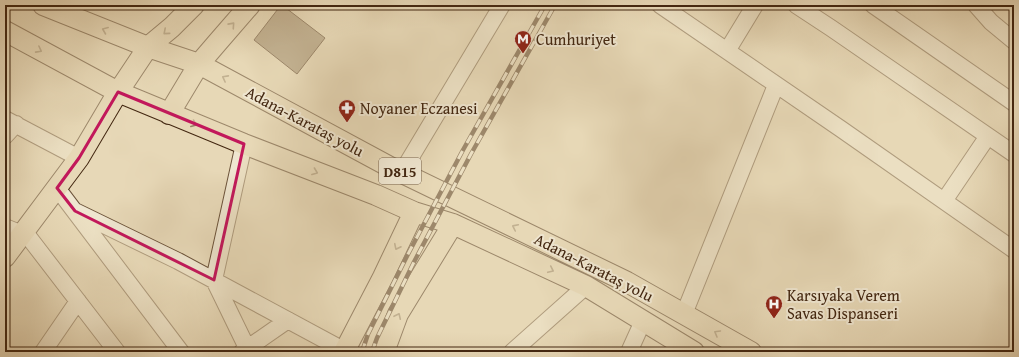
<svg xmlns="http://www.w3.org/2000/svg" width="1019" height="357" font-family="'Gentium Book Plus',serif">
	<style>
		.building { fill: #988367; stroke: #432711 }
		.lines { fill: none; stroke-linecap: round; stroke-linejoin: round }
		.minor-casing { stroke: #6c533a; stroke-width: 18 }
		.major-casing { stroke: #432711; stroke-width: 22 }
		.minor { stroke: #efe6d0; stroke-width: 16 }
		.major { stroke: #e7d8b7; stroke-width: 20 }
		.rail-casing { stroke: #432711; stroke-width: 4.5 }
		.rail { stroke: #efe6d0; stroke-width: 3; stroke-dasharray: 9; stroke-linecap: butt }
		.oneway { stroke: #958064 }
		.marked { fill: none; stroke: #c2185b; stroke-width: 3; stroke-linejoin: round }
		.labels { text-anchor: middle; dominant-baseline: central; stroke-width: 4; stroke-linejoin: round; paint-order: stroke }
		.shield { fill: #efe6d0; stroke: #77604a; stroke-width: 1 }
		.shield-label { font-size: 15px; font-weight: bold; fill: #432711 }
		.poi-label { font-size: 16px; fill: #432711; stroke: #efe6d0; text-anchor: start }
		.street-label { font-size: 16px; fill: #432711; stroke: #efe6d0 }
	</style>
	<rect width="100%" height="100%" fill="#e7d8b7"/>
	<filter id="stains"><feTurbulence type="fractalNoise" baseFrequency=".005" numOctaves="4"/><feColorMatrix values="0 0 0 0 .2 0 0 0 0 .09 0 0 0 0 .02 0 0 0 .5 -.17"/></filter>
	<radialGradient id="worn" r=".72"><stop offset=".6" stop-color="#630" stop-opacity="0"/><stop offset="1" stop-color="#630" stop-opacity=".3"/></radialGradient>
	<path class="building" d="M281 5H282L325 38 297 74 254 40Z"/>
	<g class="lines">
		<g class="minor-casing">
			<path id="minor" d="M660 5 841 129 1014 250
				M796 5 831 28 1014 154
				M873 5 1014 103
				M976 5 991 22 1014 41
				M727 51 755 5
				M5 119 79 158
				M5 136 16 124
				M244 144 214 280 249 352
				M402 172 502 5
				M57 188 181 352
				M944 201 988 136
				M75 211 178 261 347 352
				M5 227 22 234
				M24 231 117 352
				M684 314 776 85
				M43 352 78 301
				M242 352 288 320
				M512 352 586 286
				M629 352 643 321"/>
		</g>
		<g class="major-casing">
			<path id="major" d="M43 5 148 47 199 64 390 167 627 282 751 352
				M5 31 118 92 244 144 376 195 414 212 453 224 586 286 694 352
				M169 114 199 64 217 43 250 5
				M5 257 79 158 118 92 148 47 172 27 194 5
				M344 352 383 277 414 212
				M384 352 398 314 453 224"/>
		</g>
		<use href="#minor" class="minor"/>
		<use href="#major" class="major"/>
		<g class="rail-casing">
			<path id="rail" d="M362 352 368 334 407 256 463 150 545 5
				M372 352 377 338 414 262 471 154 555 5"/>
		</g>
		<use href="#rail" class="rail"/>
	</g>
	<defs><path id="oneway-chevron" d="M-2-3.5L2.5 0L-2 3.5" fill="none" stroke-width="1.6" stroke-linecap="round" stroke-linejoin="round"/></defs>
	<g class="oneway">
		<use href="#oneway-chevron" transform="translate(232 25) rotate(-48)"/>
		<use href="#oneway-chevron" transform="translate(105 30) rotate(-158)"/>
		<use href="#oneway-chevron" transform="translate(166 32) rotate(139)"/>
		<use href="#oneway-chevron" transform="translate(39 50) rotate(28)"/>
		<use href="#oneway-chevron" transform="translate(225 78) rotate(-152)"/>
		<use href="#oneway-chevron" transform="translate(194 124) rotate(22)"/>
		<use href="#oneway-chevron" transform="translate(315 172) rotate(21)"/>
		<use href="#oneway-chevron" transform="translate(515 227) rotate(-154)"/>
		<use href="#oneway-chevron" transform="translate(397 247) rotate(116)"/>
		<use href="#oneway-chevron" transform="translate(551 270) rotate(25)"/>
		<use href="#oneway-chevron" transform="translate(398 316) rotate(-65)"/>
		<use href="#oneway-chevron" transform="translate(717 333) rotate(-150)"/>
	</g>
	<path d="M0 0H1019V357H0ZM118 92 244 144 214 280 75 211 57 188 79 158Z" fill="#e7d8b7" fill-opacity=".55" fill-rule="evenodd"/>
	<path class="marked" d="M118 92 244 144 214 280 75 211 57 188 79 158Z"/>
	<defs>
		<g id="metro-pin" transform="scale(0.9)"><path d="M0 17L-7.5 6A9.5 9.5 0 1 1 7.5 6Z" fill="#8f2418" stroke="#efe6d0"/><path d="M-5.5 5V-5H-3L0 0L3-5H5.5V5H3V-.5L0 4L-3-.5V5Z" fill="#fff"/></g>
		<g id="pharmacy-pin" transform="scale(0.9)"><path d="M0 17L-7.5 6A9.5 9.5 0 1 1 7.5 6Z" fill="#8f2418" stroke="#efe6d0"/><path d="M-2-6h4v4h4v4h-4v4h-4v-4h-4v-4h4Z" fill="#fff"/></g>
		<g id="hospital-pin" transform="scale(0.9)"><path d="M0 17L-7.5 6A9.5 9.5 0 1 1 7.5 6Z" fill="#8f2418" stroke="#efe6d0"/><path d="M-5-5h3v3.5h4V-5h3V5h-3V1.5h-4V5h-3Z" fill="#fff"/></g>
	</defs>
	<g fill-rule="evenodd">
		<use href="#metro-pin" x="523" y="39"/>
		<use href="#pharmacy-pin" x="347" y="108"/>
		<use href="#hospital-pin" x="774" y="304"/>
	</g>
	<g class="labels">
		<rect class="shield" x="379" y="158" width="42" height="26" rx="3"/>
		<g class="shield-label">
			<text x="400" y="171">D815</text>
		</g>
		<g class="poi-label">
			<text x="536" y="39">Cumhuriyet</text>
			<text x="360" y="108">Noyaner Eczanesi</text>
			<text x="787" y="295">Karsıyaka Verem<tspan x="787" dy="18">Savas Dispanseri</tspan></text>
		</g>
		<g class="street-label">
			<text transform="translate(305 121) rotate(28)">Adana-Karataş yolu</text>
			<text transform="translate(594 267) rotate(27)">Adana-Karataş yolu</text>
		</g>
	</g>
	<rect width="1019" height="357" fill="none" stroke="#e7d8b7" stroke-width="20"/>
	<rect x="6" y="6" width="1007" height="345" fill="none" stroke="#432711" stroke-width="2"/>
	<rect x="10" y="10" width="999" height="337" fill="none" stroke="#432711"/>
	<rect width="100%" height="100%" filter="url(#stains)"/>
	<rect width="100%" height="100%" fill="url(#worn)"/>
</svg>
